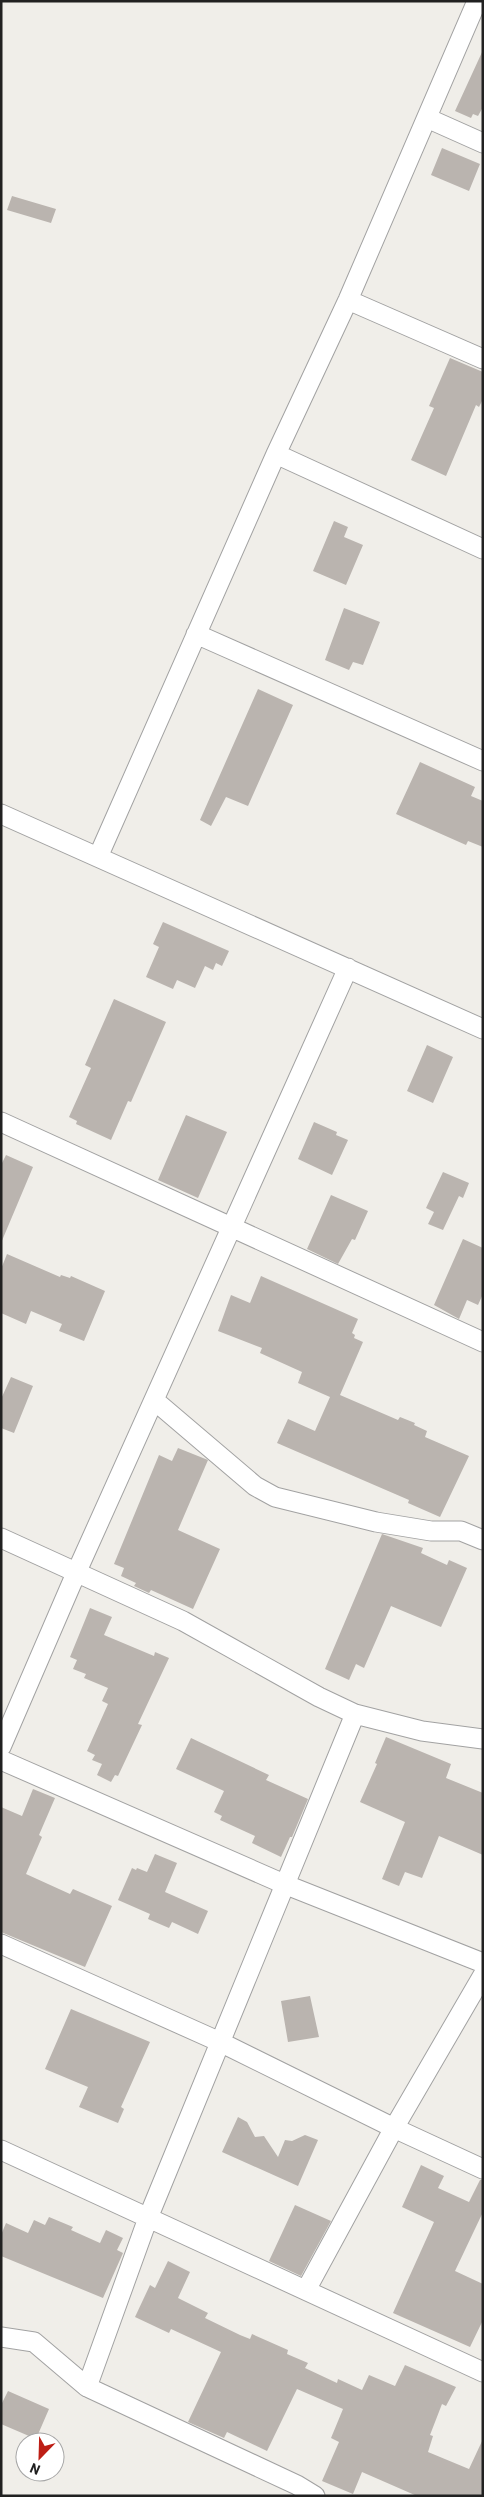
<svg xmlns="http://www.w3.org/2000/svg" width="484" height="2497" font-family="Barlow,sans-serif">
	<style>
		.building { fill: #bab4af }
		.lines { fill: none; stroke-linecap: round; stroke-linejoin: round }
		.street-casing { stroke: #a2a2a2; stroke-width: 21 }
		.street { stroke: #fff; stroke-width: 19 }
	</style>
	<rect width="100%" height="100%" fill="#f0eee9"/>
	<path class="building" d="M483 50V107L478 116 473 114 471 118 455 111Z
		M442 148 480 164 469 191 431 175Z
		M12 196 56 209 51 223 7 210Z
		M450 358 483 372V399L479 407 476 405 446 476 411 460 434 408 429 406Z
		M334 521 348 527 344 537 363 545 346 585 313 571Z
		M344 608 380 622 363 665 353 662 349 670 325 660Z
		M258 689 293 705 248 806 226 797 211 826 200 820Z
		M420 762 475 787 471 796 483 801V847L468 841 466 845 396 814Z
		M163 922 229 951 222 966 216 963 213 970 205 966 195 988 177 980 173 989 146 977 159 947 153 944Z
		M114 999 166 1022 131 1102 128 1101 111 1140 76 1124 77 1121 69 1117 91 1068 85 1065Z
		M427 1045 453 1057 433 1103 407 1091Z
		M186 1115 227 1132 198 1198 158 1180Z
		M314 1122 337 1132 336 1135 348 1140 332 1175 298 1159Z
		M6 1155 33 1167 1 1243V1165Z
		M443 1172 469 1183 463 1198 459 1196 443 1230 428 1224 434 1212 426 1208Z
		M331 1195 368 1211 355 1240 352 1239 338 1264 307 1249Z
		M463 1239 483 1248V1294L478 1305 467 1300 459 1319 434 1305Z
		M7 1254 60 1277 61 1275 70 1278 71 1276 105 1291 84 1341 59 1331 62 1324 31 1311 26 1324 1 1313V1269Z
		M261 1276 358 1319 352 1333 355 1335 354 1338 363 1342 340 1395 398 1420 400 1417 415 1423 414 1425 427 1431 425 1437 469 1456 440 1517 408 1503 409 1500 277 1443 288 1419 315 1431 330 1397 298 1383 302 1372 260 1353 262 1348 218 1331 231 1295 250 1303Z
		M11 1377 33 1386 14 1433 1 1428V1399Z
		M178 1448 208 1460 178 1530 220 1549 193 1609 151 1590 149 1593 134 1586 136 1583 121 1576 124 1568 114 1564 159 1455 172 1461Z
		M382 1534 423 1548 421 1553 447 1565 449 1560 467 1568 441 1627 391 1606 364 1668 356 1664 349 1680 325 1669Z
		M90 1608 112 1617 104 1635 154 1656 155 1652 169 1658 138 1724 142 1725 118 1776 115 1775 111 1782 97 1775 102 1764 92 1760 95 1755 87 1751 108 1704 102 1701 108 1688 84 1678 86 1674 73 1669 77 1660 70 1657Z
		M386 1737 451 1764 446 1778 483 1793V1855L439 1836 422 1878 405 1872 399 1886 382 1879 405 1822 360 1802 377 1764 375 1763Z
		M191 1738 269 1775 266 1780 308 1799 292 1837H290L281 1857 252 1843 255 1836 220 1820 222 1816 214 1812 224 1791 176 1769Z
		M33 1789 55 1798 39 1835 42 1837 26 1874 70 1894 73 1889 112 1906 85 1967 1 1932V1807L22 1816Z
		M155 1854 177 1863 165 1892 208 1911 198 1934 172 1922 169 1928 148 1919 150 1914 118 1900 132 1868 136 1870 137 1868 147 1872Z
		M310 1996 319 2037 288 2042 281 2001Z
		M71 2009 150 2042 121 2107 124 2109 118 2123 79 2107 88 2087 45 2069Z
		M238 2117 247 2122 255 2137 264 2136 278 2157 285 2140 292 2141 305 2135 318 2140 298 2186 222 2152Z
		M421 2165 444 2176 438 2188 469 2202 480 2180H483V2212L455 2271 483 2284V2320L470 2347 393 2313 434 2222 402 2207Z
		M295 2205 331 2221 301 2276 269 2261Z
		M49 2217 73 2227 71 2230 100 2243 106 2230 123 2238 117 2250 123 2253 103 2298 1 2256V2235L6 2223 28 2233 34 2220 45 2225Z
		M168 2261 190 2272 178 2298 208 2313 205 2318 240 2335 250 2339 252 2334 288 2350 287 2354 308 2363 305 2368 337 2383 338 2379 362 2390 369 2375 395 2386 405 2365 456 2387 446 2406 442 2404 430 2435 433 2436 428 2452 469 2469 483 2439V2496H417L362 2472 353 2494 322 2481 339 2442 331 2438 343 2409 297 2389 267 2451 227 2432 224 2438 188 2422 221 2352 171 2329 169 2333 135 2317 150 2285 155 2288Z
		M8 2391 49 2409 36 2439 1 2424V2405Z"/>
	<g class="lines">
		<g class="street-casing">
			<path id="street" d="M427 118 483 143
				M348 300 483 359
				M276 454 483 549
				M196 634 483 761
				M1 814 483 1029
				M98 857 276 454 348 300 477 1
				M1 1122 483 1342
				M154 1400 255 1486 275 1497 376 1522 431 1531H461L483 1540
				M1 1538 183 1621 319 1697 355 1714 422 1731 483 1739
				M1 1747 77 1571 348 968
				M1 1760 284 1884 483 1963
				M1 1944 220 2042 394 2128 483 2169
				M1 2150 483 2372
				M306 2290 394 2128 483 1975
				M1 2337 34 2342 87 2387
				M315 2496 297 2485 87 2387 148 2218 355 1714"/>
		</g>
		<use href="#street" class="street"/>
	</g>
	<rect width="484" height="2497" fill="none" stroke="#212121" stroke-width="5"/>
	<g transform="translate(40 2457) rotate(203)"><circle r="24" fill="#ffffff" stroke="#a6a6a6"/>
	<path d="M0-4L9 19L0 12L-9 19Z" fill="#bd1e15"/>
	<text y="-8" font-size="14" font-weight="bold" text-anchor="middle" fill="#212121">N</text>
	</g>
</svg>
